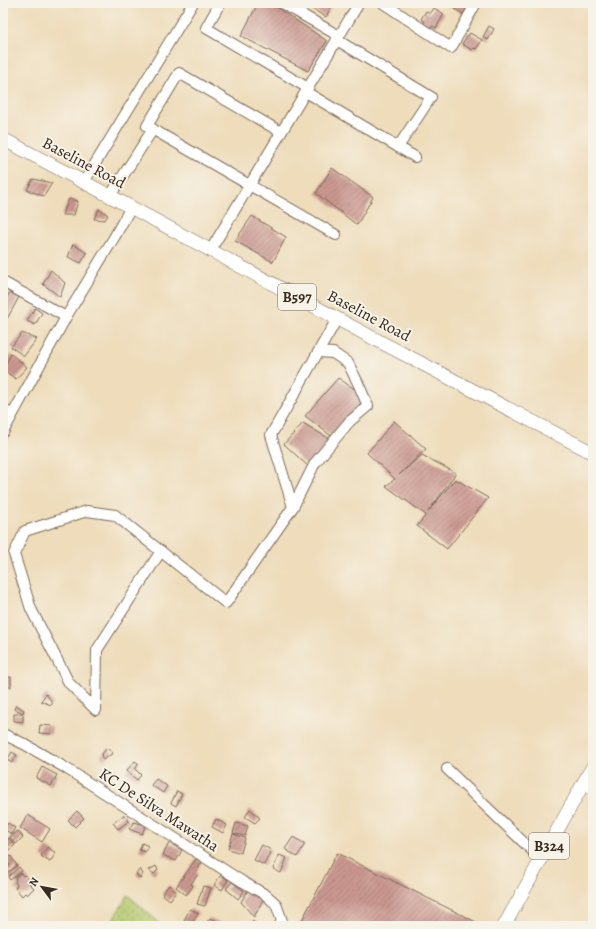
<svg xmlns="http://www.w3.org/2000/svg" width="596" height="929" font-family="Alegreya,serif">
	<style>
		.park { fill: url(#park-dots); stroke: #767844 }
		.building { fill: url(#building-hatch) }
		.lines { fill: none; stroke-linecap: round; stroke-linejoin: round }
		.minor-casing { stroke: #7a6855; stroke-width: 12 }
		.major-casing { stroke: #7a6855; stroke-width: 14 }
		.minor { stroke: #fff; stroke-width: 10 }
		.major { stroke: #fff; stroke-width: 13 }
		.labels { text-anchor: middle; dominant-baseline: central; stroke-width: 4; stroke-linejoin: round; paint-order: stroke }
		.shield { fill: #f7f3e8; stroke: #73665b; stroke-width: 1 }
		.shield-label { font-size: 15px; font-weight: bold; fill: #3b2a1e }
		.street-label { font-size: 16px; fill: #3b2a1e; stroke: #f7f3e8 }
	</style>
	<defs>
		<pattern id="park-dots" width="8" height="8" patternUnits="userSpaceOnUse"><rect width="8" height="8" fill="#b2c76b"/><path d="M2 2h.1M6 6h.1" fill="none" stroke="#92a257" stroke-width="1.8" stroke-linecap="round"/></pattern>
		<pattern id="building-hatch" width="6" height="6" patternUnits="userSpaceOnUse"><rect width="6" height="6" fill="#ca9890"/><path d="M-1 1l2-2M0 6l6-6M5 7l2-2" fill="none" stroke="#a57c75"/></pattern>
	</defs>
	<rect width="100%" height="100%" fill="#f7f3e8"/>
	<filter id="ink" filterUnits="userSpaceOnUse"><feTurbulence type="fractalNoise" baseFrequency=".025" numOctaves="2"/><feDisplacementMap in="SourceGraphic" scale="8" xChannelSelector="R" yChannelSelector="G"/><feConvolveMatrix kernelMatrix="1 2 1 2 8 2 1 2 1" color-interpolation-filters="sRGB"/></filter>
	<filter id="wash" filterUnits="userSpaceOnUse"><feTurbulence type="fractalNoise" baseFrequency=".012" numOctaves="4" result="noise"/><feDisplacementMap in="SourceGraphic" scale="16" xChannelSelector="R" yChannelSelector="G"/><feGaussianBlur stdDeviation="0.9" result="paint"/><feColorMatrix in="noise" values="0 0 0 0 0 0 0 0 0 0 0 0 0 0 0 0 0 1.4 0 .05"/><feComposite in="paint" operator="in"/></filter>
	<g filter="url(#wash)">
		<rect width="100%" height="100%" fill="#eedcba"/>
		<path class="park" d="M128 895 163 926H109Z"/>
		<g id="blocks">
			<path class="building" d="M258 3H270L327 41 308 71 241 36Z
				M302 3H333L326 17Z
				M451 3H470L463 14 450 6Z
				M434 8 444 14 436 28 432 26 431 28 424 24 425 22 421 19 426 11 430 14Z
				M489 26 494 29 488 40 483 37Z
				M470 33 482 40 476 49 474 48 472 50 462 44 467 36H468Z
				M332 168 373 197 357 225 316 193Z
				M33 179 52 183 44 196 27 190Z
				M69 199 78 201 74 215H62Z
				M99 209 108 215 105 220 94 219Z
				M252 216 286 237 273 262 235 241Z
				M73 244 87 253 81 263 68 257Z
				M51 270 65 283 60 297 43 284Z
				M10 292 19 297 7 319 3 317V304Z
				M35 308 42 313 35 325 27 321Z
				M22 333 37 339 24 356 11 347Z
				M11 354 27 367 16 379 3 370Z
				M338 378 365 396 338 441 305 416Z
				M394 421 426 449 399 475 422 455 456 473 428 512 455 479 488 498 447 549 417 526 426 515 386 486 395 479 367 453Z
				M303 423 331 440 311 469 284 444Z
				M3 677H11V687H3Z
				M46 694 53 703 51 705 41 701Z
				M16 705 24 710 23 713 14 709Z
				M14 714H23V722L14 721Z
				M40 725 52 726 51 734 39 733Z
				M107 748 113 753 103 760 101 755Z
				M12 752 17 755 12 763 7 760Z
				M135 761 139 764 135 769 141 775 137 780 126 771Z
				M42 767 57 775 51 786 36 778Z
				M156 779 167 786 163 793 151 785Z
				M177 791 182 794 176 806 171 803Z
				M250 809 260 818 255 823 245 817Z
				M77 811 84 818 75 827 68 820Z
				M28 815 50 829 42 842 20 828Z
				M124 815 129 821 118 829 113 823Z
				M216 819 227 825 223 833 212 827Z
				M134 822 146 825 142 834 129 829Z
				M8 823 15 828 11 834 4 829Z
				M236 823 248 826 245 836 233 833Z
				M18 831 23 837 16 844 10 837Z
				M233 834 245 838 241 853 228 849Z
				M293 837 305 844 297 857 285 849Z
				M9 838 15 845 9 850 3 844Z
				M142 843 148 846 145 852 139 850Z
				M169 843 182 850 176 861 163 855Z
				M262 845 271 850 264 865 254 860Z
				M47 847 56 853 50 862 41 856Z
				M337 853 484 926H299Z
				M279 855 287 858 281 873 273 869Z
				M11 856 17 866 4 875 3 870 10 865 6 859Z
				M196 859 202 862 196 872 198 874 191 884 193 886 186 895 176 887Z
				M156 866 158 870 154 874 149 870Z
				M19 867 22 871 10 880 8 877Z
				M140 869 143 874 140 878 136 874Z
				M21 873 23 876 25 875 30 880 28 882 34 888 27 895 25 893 22 896 15 888 17 885 15 882 16 880 15 878Z
				M221 875 228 880 222 890 214 885Z
				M232 882 244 891 238 899 226 889Z
				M169 885 176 892 170 900 162 894Z
				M203 886 211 888 205 906 197 904Z
				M248 890 264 898 254 917 241 902Z
				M190 909 198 913 191 925 184 920Z
				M210 918 224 924 221 926H212L207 922Z
				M252 921 261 926H249Z"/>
		</g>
	</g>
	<g filter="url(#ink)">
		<use href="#blocks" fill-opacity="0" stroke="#7a6855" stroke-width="1"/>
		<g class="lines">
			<g class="minor-casing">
				<path id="minor" d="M220 3 206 28 308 88
					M282 3 339 36
					M383 3 451 48 476 3
					M337 40 431 97 398 147
					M306 92 415 157
					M281 132 179 73 147 126 336 235
					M84 182 193 3
					M110 196 153 129
					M210 251 359 3
					M3 282 66 317
					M3 409 12 415
					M3 432 66 317 115 236 131 207
					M293 507 315 463 349 422 368 406 358 383 348 363 333 353 319 352
					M161 551 97 650 96 710 69 683 31 609 14 554 25 531 87 511 115 515 226 603 293 507 271 435 337 319
					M3 734 24 744 64 767 243 882 266 895 276 904 282 921 279 926
					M447 769 542 860
					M583 784 593 789"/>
			</g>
			<g class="major-casing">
				<path id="major" d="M3 139 110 196 373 338 593 453
					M504 926 593 766"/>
			</g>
			<use href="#minor" class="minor"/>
			<use href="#major" class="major"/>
		</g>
	</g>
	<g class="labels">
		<g class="shield">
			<rect x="278" y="284" width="38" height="26" rx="3"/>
			<rect x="529" y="833" width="40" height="26" rx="3"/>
		</g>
		<g class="shield-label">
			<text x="297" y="297">B597</text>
			<text x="549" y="846">B324</text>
		</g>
		<g class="street-label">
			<text transform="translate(84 163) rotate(28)">Baseline Road</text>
			<text transform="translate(369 316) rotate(28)">Baseline Road</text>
			<text transform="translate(159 810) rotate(33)">KC De Silva Mawatha</text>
		</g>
	</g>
	<rect width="596" height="929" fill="none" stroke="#f7f3e8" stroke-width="16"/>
	<g transform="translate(42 887) rotate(302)" stroke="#f7f3e8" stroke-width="3" paint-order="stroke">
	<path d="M0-3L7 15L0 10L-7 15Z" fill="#3b2a1e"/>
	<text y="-6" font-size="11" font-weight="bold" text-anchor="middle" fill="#3b2a1e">N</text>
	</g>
</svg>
